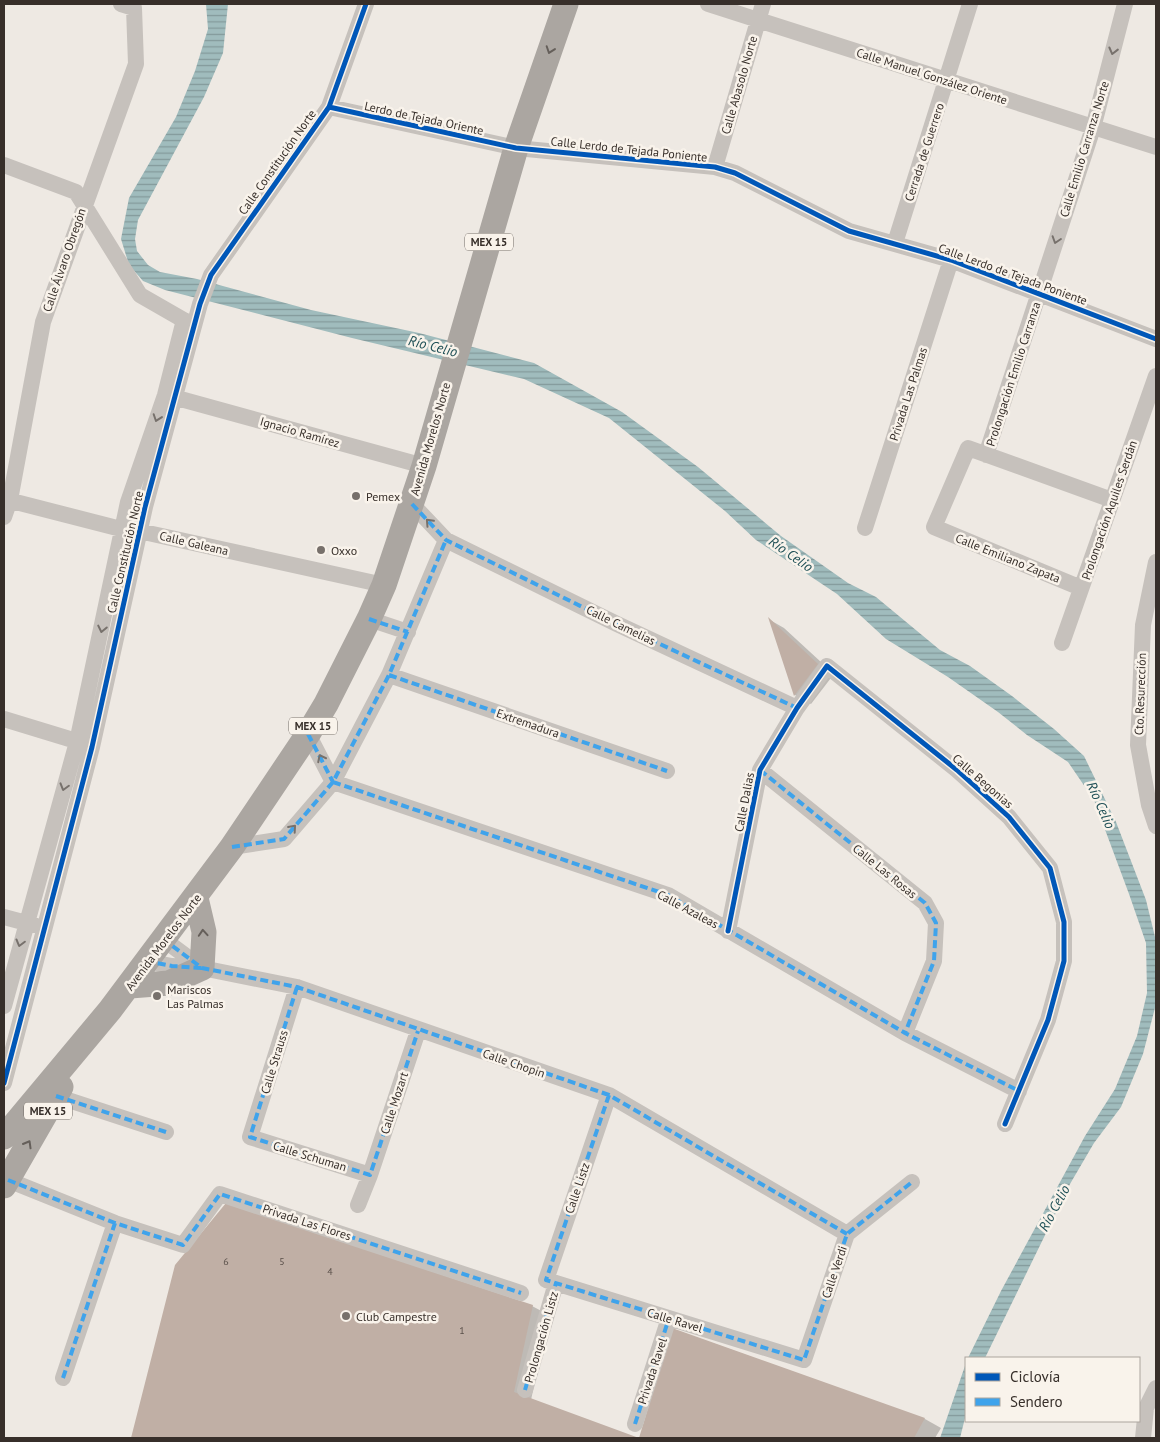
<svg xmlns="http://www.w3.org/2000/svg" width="1160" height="1442" font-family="'PT Sans',sans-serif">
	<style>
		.water { fill: url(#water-rules) }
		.shadow { fill: #0003 }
		.building { fill: #c0afa5 }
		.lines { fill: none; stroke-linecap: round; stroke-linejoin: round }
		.street { stroke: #c6c1bc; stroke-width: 16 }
		.primary { stroke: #aba6a1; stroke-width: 25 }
		.quiet { stroke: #3fa3eb; stroke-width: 4; stroke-dasharray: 8 4; stroke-linecap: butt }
		.cycleway-casing { stroke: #f9f3eb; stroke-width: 8 }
		.cycleway { stroke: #0057b8; stroke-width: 5 }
		.oneway { stroke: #655f5a }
		.oneway2 { stroke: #77716c }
		.poi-dot { fill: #77706b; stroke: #f9f3eb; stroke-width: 2 }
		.labels { text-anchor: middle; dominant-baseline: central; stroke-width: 5; stroke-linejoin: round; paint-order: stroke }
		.number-label { font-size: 10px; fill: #594f49 }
		.shield { fill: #f9f3eb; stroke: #716a64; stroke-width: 1 }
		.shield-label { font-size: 11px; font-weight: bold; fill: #372f2a }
		.street-label { font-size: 12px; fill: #372f2a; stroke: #f9f3eb }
		.poi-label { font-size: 12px; fill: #372f2a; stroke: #f9f3eb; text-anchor: start }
		.water-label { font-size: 14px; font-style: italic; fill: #215157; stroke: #f9f3eb }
	</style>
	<defs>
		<pattern id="water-rules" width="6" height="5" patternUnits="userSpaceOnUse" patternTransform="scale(1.25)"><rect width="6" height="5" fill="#a0bcbd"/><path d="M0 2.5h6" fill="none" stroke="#83999a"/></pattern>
	</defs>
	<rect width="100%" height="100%" fill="#eee9e3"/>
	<path class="water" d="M206 4H228L223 53 204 97 138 220 135 239 137 251 148 265 160 272 197 279 311 310 419 333 534 363 622 412 698 467 781 536 848 583 876 597 940 650 970 666 1012 696 1054 729 1084 756 1116 822 1146 900 1156 941V1004L1143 1054 1121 1107 1094 1143 1070 1184 985 1358H968L1001 1291 1085 1136 1115 1089 1137 1036 1147 993 1146 943 1129 894 1094 800 1068 762 1027 735 998 712 948 677 886 639 837 594 756 540 725 511 609 418 524 379 352 338 165 290 143 281 129 265 121 239 129 198 176 117 195 71 208 29Z
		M966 1363V1414L960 1438H940Z"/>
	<path class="shadow" d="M770 620 784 628 834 674 811 704 795 695Z
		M176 1266 532 1306 549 1315 531 1400 637 1438H132Z
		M673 1329 925 1419 941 1428 935 1438H640Z"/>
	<path class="building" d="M768 617 818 664 794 696Z
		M226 1203 533 1305 514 1392 639 1438 672 1328 925 1418 914 1438H131L175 1265Z"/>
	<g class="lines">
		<path class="street" d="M708 4 1156 147
			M329 107 516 148 715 167 735 173 849 231 951 260 1156 339
			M4 165 76 192 140 295 194 326
			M715 167 763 4
			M895 243 970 4
			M166 395 424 466
			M986 455 1093 128 1125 4
			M4 499 121 529 139 531 384 585
			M412 504 446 540 617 624 797 708
			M4 517 10 500 43 322 136 64 134 8 121 4
			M865 528 951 260
			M1156 562 1143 625 1138 745 1149 805 1156 826
			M1081 588 934 527 968 448 1112 500
			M369 619 408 632
			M1062 643 1156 376
			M389 675 667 771
			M4 719 86 744
			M308 734 333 782
			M760 770 925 903 936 923 934 961 905 1033
			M333 782 668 895 905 1033 1019 1091
			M232 847 284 839 333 782 389 675 446 540
			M4 917 34 925
			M728 931 760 770 797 708 827 666 957 770 1009 817 1050 868 1064 922V961L1048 1020 1005 1124
			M163 939 202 968 297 987 609 1095 847 1234
			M146 961 172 966 197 968
			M297 987 250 1137 370 1175
			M4 1006 77 742 128 502 165 395 184 320
			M4 1083 92 747 145 507 200 304 211 275 329 107 366 4
			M609 1095 546 1280 804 1360 847 1234 912 1182
			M56 1096 166 1132
			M8 1180 115 1223 183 1245 220 1194 521 1293
			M358 1205 370 1175 418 1031
			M63 1378 115 1223
			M525 1390 556 1283
			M635 1424 669 1318
			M1143 1438 1146 1408 1156 1388"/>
		<path class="primary" d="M130 986 169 983 202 968 204 932 196 898
			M4 1137 110 1010 232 847 308 734 326 704 369 619 384 585 424 466 516 148 566 4
			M4 1186 61 1087"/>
		<path class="quiet" d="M412 504 446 540 617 624 797 708
			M369 619 408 632
			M389 675 667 771
			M308 734 333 782
			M760 770 925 903 936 923 934 961 905 1033
			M333 782 668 895 905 1033 1019 1091
			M232 847 284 839 333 782 389 675 446 540
			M163 939 202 968 297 987 609 1095 847 1234
			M146 961 172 966 202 968
			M297 987 250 1137 370 1175 418 1031
			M609 1095 546 1280 804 1360 847 1234 912 1182
			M56 1096 166 1132
			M8 1180 115 1223 183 1245 220 1194 521 1293
			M63 1378 115 1223
			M525 1390 556 1283
			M635 1424 669 1318"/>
		<g class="cycleway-casing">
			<path id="cycleway" d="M329 107 516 148 715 167 735 173 849 231 951 260 1156 339
				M728 931 760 770 797 708 827 666 957 770 1009 817 1050 868 1064 922V961L1048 1020 1005 1124
				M4 1083 92 747 145 507 200 304 211 275 329 107 366 4"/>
		</g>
		<use href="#cycleway" class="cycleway"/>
	</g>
	<defs><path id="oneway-chevron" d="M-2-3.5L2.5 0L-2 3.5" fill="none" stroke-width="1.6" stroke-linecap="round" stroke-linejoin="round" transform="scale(1.25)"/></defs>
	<g class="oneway">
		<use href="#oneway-chevron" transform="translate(550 50) rotate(109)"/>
		<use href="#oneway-chevron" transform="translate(203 933) rotate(-94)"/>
		<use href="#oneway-chevron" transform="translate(28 1144) rotate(-60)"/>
	</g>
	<g class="oneway2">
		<use href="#oneway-chevron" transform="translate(1113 51) rotate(104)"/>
		<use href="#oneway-chevron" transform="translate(1056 240) rotate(108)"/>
		<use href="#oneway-chevron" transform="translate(157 418) rotate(109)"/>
		<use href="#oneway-chevron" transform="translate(429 522) rotate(-133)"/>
		<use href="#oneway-chevron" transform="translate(102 629) rotate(102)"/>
		<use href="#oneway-chevron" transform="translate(321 758) rotate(-117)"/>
		<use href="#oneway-chevron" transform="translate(64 787) rotate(106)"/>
		<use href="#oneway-chevron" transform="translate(293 828) rotate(-49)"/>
		<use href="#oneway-chevron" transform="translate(20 943) rotate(105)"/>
	</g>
	<g class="poi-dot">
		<circle cx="356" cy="496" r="5"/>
		<circle cx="321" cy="550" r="5"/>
		<circle cx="157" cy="996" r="5"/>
		<circle cx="346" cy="1316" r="5"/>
	</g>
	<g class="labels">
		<g class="number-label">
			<text x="226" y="1261">6</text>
			<text x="282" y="1261">5</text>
			<text x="330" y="1271">4</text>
			<text x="462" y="1330">1</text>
		</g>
		<g class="shield">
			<rect x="465" y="233.5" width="48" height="17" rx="4"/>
			<rect x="289" y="717.5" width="48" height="17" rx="4"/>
			<rect x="24" y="1102.5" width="48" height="17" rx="4"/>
		</g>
		<g class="shield-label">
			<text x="489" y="242">MEX 15</text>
			<text x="313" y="726">MEX 15</text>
			<text x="48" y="1111">MEX 15</text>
		</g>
		<g class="street-label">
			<text transform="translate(932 76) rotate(18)">Calle Manuel González Oriente</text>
			<text transform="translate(739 85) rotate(-74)">Calle Abasolo Norte</text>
			<text transform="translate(424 118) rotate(12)">Lerdo de Tejada Oriente</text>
			<text transform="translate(629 149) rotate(6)">Calle Lerdo de Tejada Poniente</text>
			<text transform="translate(1084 149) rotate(-73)">Calle Emilio Carranza Norte</text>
			<text transform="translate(924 152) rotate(-72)">Cerrada de Guerrero</text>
			<text transform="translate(277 162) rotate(-55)">Calle Constitución Norte</text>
			<text transform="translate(64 260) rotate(-71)">Calle Álvaro Obregón</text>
			<text transform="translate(1013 274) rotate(20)">Calle Lerdo de Tejada Poniente</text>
			<text transform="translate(1013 374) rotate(-72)">Prolongación Emilio Carranza</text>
			<text transform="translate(908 394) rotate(-72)">Privada Las Palmas</text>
			<text transform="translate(300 432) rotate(16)">Ignacio Ramírez</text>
			<text transform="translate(430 439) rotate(-74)">Avenida Morelos Norte</text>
			<text transform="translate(1109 510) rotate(-71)">Prolongación Aquiles Serdán</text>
			<text transform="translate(194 543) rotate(13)">Calle Galeana</text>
			<text transform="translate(125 552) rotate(-77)">Calle Constitución Norte</text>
			<text transform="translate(1008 558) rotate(22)">Calle Emiliano Zapata</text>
			<text transform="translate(621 625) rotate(26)">Calle Camelias</text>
			<text transform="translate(1140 694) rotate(-88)">Cto. Resurección</text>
			<text transform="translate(528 723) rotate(19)">Extremadura</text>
			<text transform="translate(983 781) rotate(41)">Calle Begonias</text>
			<text transform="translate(744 802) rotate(-79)">Calle Dalias</text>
			<text transform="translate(885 871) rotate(39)">Calle Las Rosas</text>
			<text transform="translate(688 909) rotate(28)">Calle Azaleas</text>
			<text transform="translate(163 942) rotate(-53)">Avenida Morelos Norte</text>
			<text transform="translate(274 1062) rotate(-73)">Calle Strauss</text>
			<text transform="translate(514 1063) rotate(19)">Calle Chopin</text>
			<text transform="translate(394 1103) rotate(-72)">Calle Mozart</text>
			<text transform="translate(310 1156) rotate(17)">Calle Schuman</text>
			<text transform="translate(577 1188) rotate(-71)">Calle Listz</text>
			<text transform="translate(307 1222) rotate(18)">Privada Las Flores</text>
			<text transform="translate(834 1272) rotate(-71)">Calle Verdi</text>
			<text transform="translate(675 1320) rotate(17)">Calle Ravel</text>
			<text transform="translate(541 1337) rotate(-74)">Prolongación Listz</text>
			<text transform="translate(652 1371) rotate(-72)">Privada Ravel</text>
		</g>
		<g class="poi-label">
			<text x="366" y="496">Pemex</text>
			<text x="331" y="550">Oxxo</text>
			<text x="167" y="989">Mariscos<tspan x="167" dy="14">Las Palmas</tspan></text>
			<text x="356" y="1316">Club Campestre</text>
		</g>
		<g class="water-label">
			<text transform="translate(433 346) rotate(14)">Río Celio</text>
			<text transform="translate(791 554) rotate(35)">Río Celio</text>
			<text transform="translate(1101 805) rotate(66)">Río Celio</text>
			<text transform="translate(1054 1208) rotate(-62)">Río Celio</text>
		</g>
	</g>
	<rect width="1160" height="1442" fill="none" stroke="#372f2a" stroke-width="10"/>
	<rect x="965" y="1357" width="175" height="65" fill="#f9f3eb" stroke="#aba59e"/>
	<rect x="975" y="1373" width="25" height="8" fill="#0057b8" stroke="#aba59e"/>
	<text x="1010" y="1382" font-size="15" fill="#372f2a">Ciclovía</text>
	<rect x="975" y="1398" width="25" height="8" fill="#3fa3eb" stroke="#aba59e"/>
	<text x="1010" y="1407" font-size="15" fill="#372f2a">Sendero</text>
</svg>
